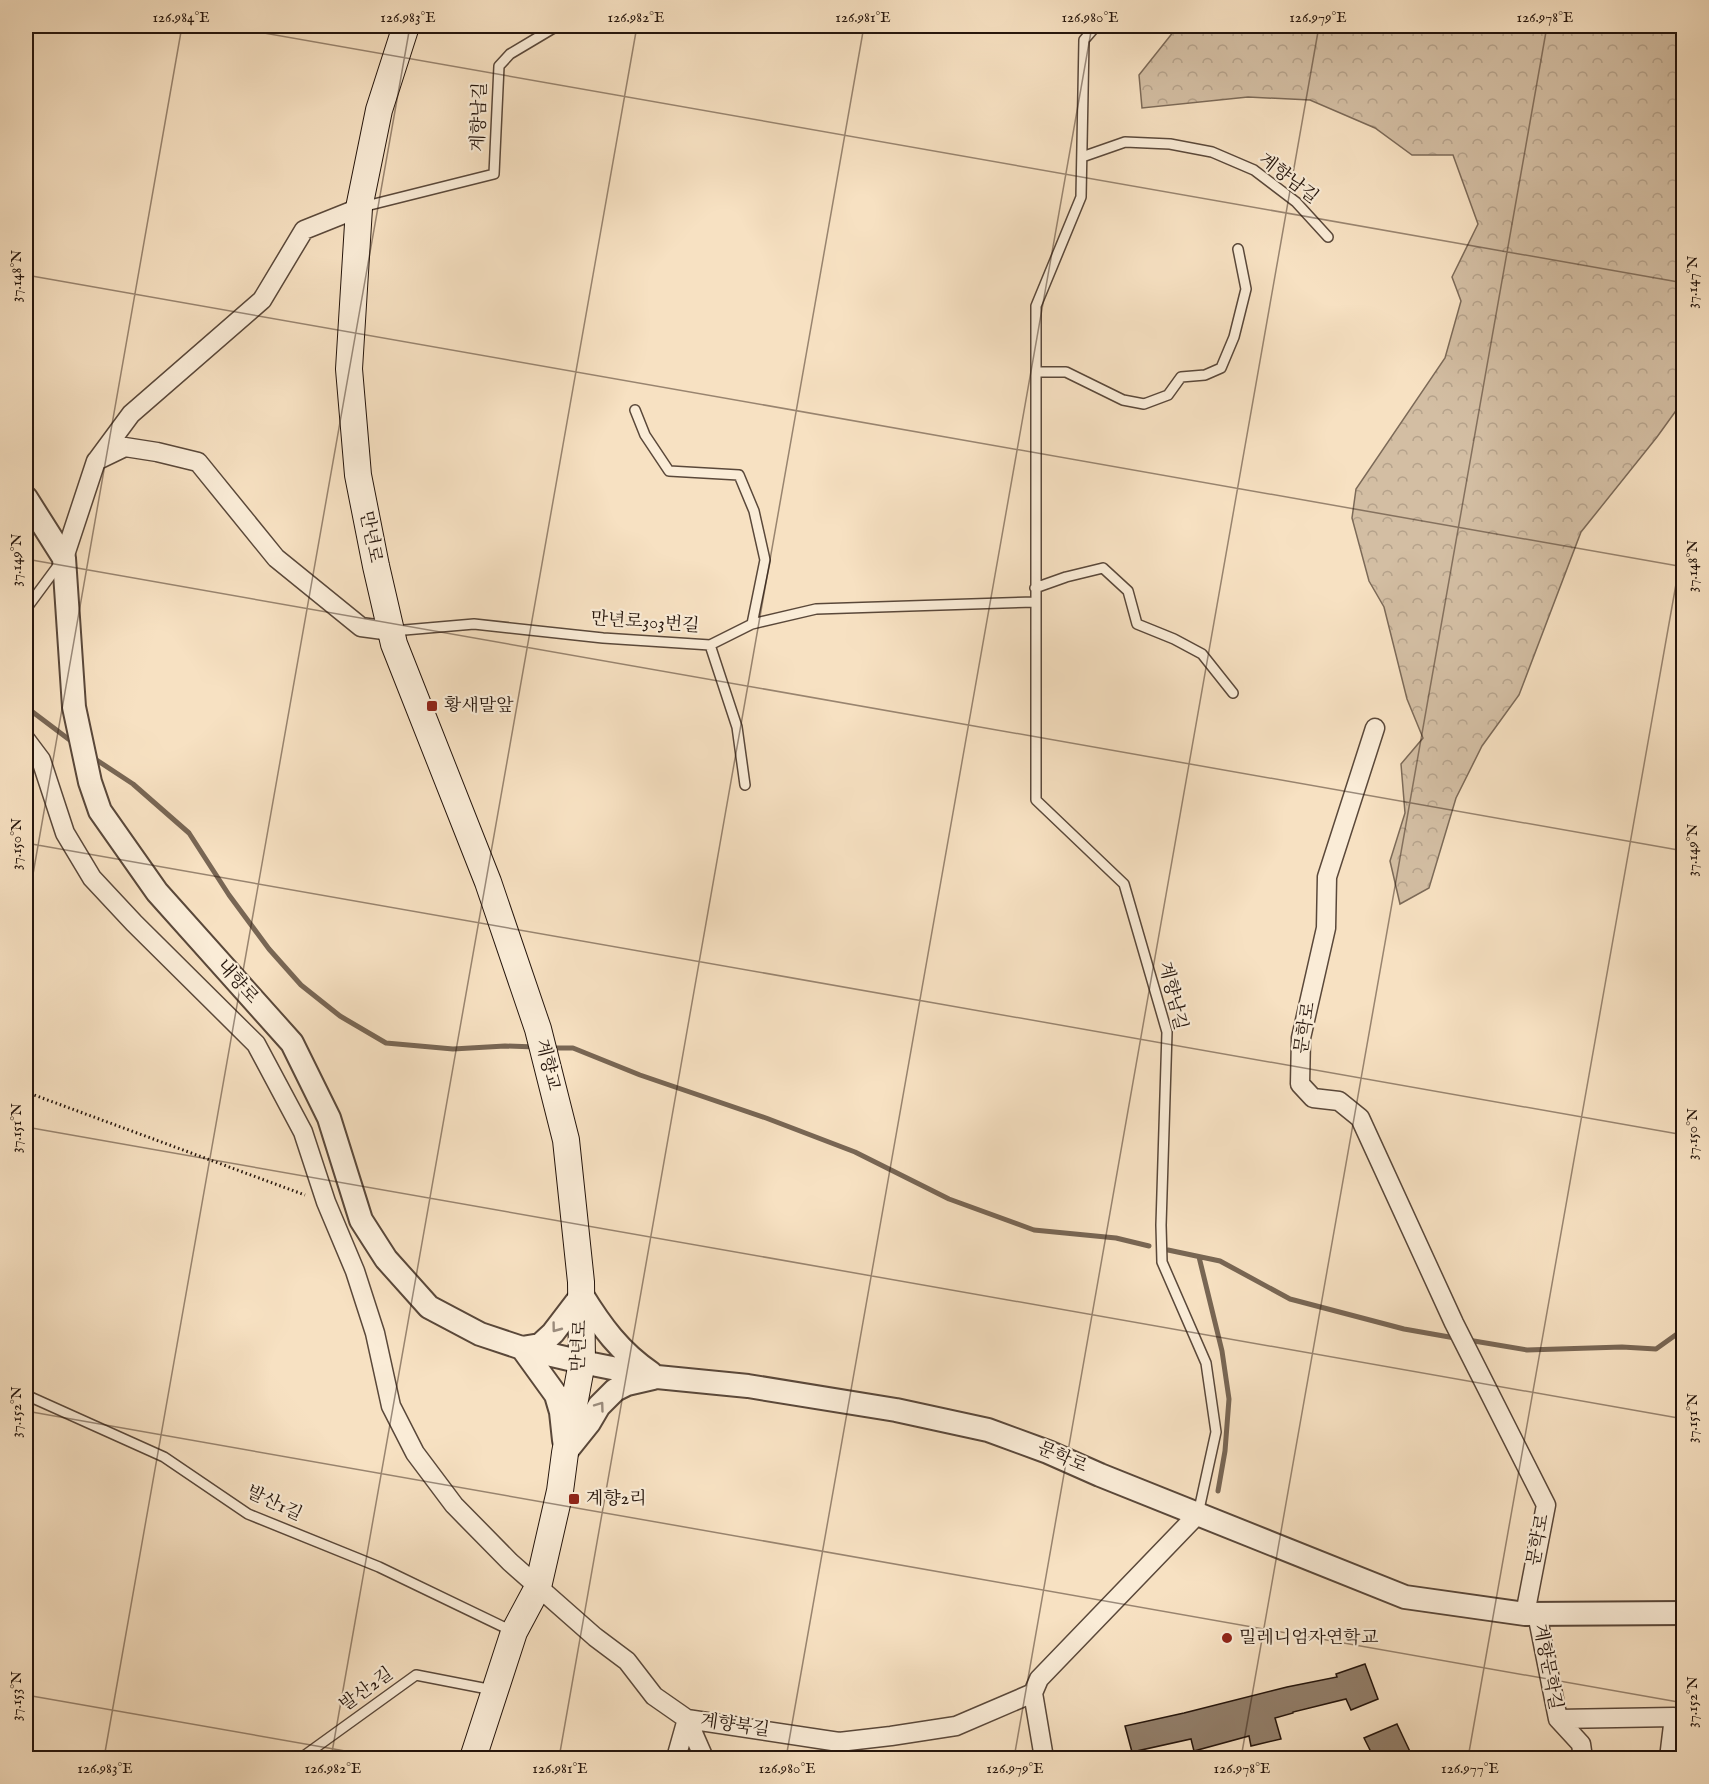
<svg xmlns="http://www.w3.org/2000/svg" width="1709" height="1784" font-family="'IM FELL English','Noto Serif KR',serif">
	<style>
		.forest { fill: url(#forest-crowns); stroke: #7c6a58; stroke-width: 1.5 }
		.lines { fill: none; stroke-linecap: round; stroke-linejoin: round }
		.stream { stroke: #786654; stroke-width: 5 }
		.building { fill: #927f6b; stroke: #25150c; stroke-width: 1.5 }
		.service-casing { stroke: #5a483a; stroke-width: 12 }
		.minor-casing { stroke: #5a483a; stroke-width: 21 }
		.tertiary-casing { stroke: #5a483a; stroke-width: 26 }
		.secondary-casing { stroke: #25150c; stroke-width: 28 }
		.path { stroke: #25150c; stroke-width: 3; stroke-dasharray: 1.5 3; stroke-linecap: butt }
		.service { stroke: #faecd7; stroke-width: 9 }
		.minor { stroke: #faecd7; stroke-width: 18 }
		.tertiary { stroke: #faecd7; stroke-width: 22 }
		.secondary { stroke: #faecd7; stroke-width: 26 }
		.oneway { stroke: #9a8b7c }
		.ticks { fill: none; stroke: #25150c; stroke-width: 1.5; stroke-opacity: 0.45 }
		.poi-dot { fill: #8f2418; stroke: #faecd7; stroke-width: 2 }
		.labels { text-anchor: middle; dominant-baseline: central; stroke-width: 4.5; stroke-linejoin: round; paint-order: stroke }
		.street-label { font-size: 18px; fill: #25150c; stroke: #faecd7 }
		.poi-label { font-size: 18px; fill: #25150c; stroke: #faecd7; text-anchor: start }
		.neatline { fill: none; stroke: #25150c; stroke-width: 2 }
		.ticks-label { font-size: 15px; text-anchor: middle; fill: #25150c }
	</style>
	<defs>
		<pattern id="forest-crowns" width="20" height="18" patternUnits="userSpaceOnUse" patternTransform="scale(1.5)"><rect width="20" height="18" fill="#d3bea3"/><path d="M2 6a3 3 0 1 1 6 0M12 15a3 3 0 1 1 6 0" fill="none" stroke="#b5a28b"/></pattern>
	</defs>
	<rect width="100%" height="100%" fill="#f7e1c2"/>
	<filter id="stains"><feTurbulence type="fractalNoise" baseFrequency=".00333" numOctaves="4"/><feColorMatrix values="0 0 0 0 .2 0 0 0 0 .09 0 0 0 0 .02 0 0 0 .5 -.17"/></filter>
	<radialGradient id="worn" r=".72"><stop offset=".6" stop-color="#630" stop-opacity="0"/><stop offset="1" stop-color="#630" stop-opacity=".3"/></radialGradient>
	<path class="forest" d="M1178 26H1683V401L1657 437 1581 532 1519 695 1482 746 1456 798 1429 888 1400 904 1390 861 1405 813 1401 764 1423 738 1407 699 1384 607 1369 581 1352 518 1356 489 1445 358 1461 301 1452 277 1478 224 1453 155H1412L1375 128 1310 100 1248 97 1142 108 1139 75Z"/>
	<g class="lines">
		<path class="stream" d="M26 707 75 744
			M92 757 133 784 189 833 229 895 269 949 301 985 340 1016 386 1043 453 1049 505 1046 536 1047
			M551 1048H573L640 1075 766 1118 855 1152 949 1199 1034 1230 1116 1238 1149 1246
			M1168 1250 1220 1261 1290 1299 1404 1329 1455 1338
			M1199 1257 1222 1351 1229 1399 1225 1451 1218 1491
			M1468 1340 1527 1350 1622 1347 1656 1349 1684 1329"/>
	</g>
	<path class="building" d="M1365 1664 1378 1699 1351 1710 1346 1699 1293 1712V1713L1275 1718 1281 1739 1251 1746 1249 1736 1194 1751 1191 1739 1132 1752 1125 1726 1184 1713 1287 1687 1337 1677 1336 1674Z
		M1397 1724 1413 1758H1374L1364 1738Z"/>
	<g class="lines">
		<g class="service-casing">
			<path id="service" d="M600 26 701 28 706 26
				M1096 26 1084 40 1081 197 1036 306V800L1124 884 1167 1032 1161 1225 1162 1262 1206 1363 1216 1432 1198 1514
				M1082 157 1125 142 1170 144 1212 152 1254 170 1296 202 1328 237
				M362 207 494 174 499 66 510 54 557 26
				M1036 372H1066L1123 400 1144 404 1168 395 1181 377 1205 375 1221 368 1234 337 1246 289 1238 249
				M635 410 645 435 669 471 739 475 754 511 765 560 752 624
				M1035 588 1066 577 1103 568 1128 591 1137 624 1174 639 1202 654 1233 693
				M26 609 60 563
				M393 631 474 624 603 638 710 645 752 624 816 609 1035 602
				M710 645 737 727 745 785
				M26 1395 164 1457 248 1514 379 1567 512 1631
				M301 1758 416 1675 493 1690"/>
		</g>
		<g class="minor-casing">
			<path id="minor" d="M97 460 131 414 262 300 304 230 359 208
				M64 558 96 461 125 447 157 452 198 462 276 558 361 627 391 631
				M1375 728 1327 877 1326 928 1301 1038 1300 1084 1313 1098 1339 1101 1360 1118 1454 1323 1546 1505 1525 1614
				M26 740 41 760 65 833 92 878 134 923 256 1044 303 1132 326 1202 355 1271 375 1333 391 1406 415 1453 454 1505 510 1562 595 1637 627 1661 654 1696 687 1719 676 1758
				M1537 1614 1558 1719 1581 1744 1583 1758
				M1558 1719 1674 1717 1669 1758
				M704 1758 687 1719 839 1742 891 1736 956 1726 1033 1693
				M1044 1758 1033 1693 1039 1679 1198 1514"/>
		</g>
		<g class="tertiary-casing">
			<path id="tertiary" d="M26 498 64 558 74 707 90 782 100 811 157 892 292 1043 329 1118 361 1220 386 1259 429 1307 480 1334 522 1348 582 1362 657 1377 748 1386 896 1410 988 1430 1048 1452 1100 1475 1405 1597 1525 1614 1684 1613
				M564 1440 561 1412 556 1395 522 1348 540 1345 553 1333 582 1295C601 1326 620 1352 651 1373
				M565 1453 589 1423 599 1406 615 1390 627 1384 653 1378"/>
		</g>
		<g class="secondary-casing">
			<path id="secondary" d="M406 26 379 110 359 208 349 369 358 475 376 566 394 644 488 882 538 1029 566 1140 581 1282 582 1362 565 1453 560 1491 538 1587 514 1632 473 1758"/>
		</g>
		<path class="path" d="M26 1092 305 1195"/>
		<use href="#service" class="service"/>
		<use href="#minor" class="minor"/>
		<use href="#tertiary" class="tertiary"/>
		<use href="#secondary" class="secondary"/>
	</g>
	<defs><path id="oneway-chevron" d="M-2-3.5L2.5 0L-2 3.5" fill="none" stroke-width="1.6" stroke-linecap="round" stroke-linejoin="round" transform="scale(1.5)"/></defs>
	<g class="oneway">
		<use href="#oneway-chevron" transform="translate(556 1328) rotate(127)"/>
		<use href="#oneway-chevron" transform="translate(600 1406) rotate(-54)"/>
	</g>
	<path class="ticks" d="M224 26 1684 283M26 275 1684 567M26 559 1684 851M26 843 1684 1135M26 914 182 26M26 1127 1684 1419M26 1411 1684 1703M26 1695 385 1758M104 1758 410 26M331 1758 637 26M559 1758 864 26M786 1758 1092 26M1014 1758 1319 26M1241 1758 1547 26M1468 1758 1684 539"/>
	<g class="poi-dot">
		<rect x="426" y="700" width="12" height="12" rx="3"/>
		<rect x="568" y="1493" width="12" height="12" rx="3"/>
		<circle cx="1227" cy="1638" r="6"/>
	</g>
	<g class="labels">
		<g class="street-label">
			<text transform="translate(480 117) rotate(-88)">계향남길</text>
			<text transform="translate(1288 179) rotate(38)">계향남길</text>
			<text transform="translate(370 537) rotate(79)">만년로</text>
			<text transform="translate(645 623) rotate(4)">만년로303번길</text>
			<text transform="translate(237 982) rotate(48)">내향로</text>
			<text transform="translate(1172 996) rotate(76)">계향남길</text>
			<text transform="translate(1306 1028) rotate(-81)">문학로</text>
			<text transform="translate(547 1065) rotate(76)">계향교</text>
			<text transform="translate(580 1346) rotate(-87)">만년로</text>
			<text transform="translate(1062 1458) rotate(23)">문학로</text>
			<text transform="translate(274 1504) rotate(25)">발산1길</text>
			<text transform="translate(1539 1540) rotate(-79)">문학로</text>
			<text transform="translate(1547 1667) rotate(79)">계향문학길</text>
			<text transform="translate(367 1690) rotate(-36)">발산2길</text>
			<text transform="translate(735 1726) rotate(8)">계향북길</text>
		</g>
		<g class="poi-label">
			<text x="444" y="706">황새말앞</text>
			<text x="586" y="1499">계향2리</text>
			<text x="1239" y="1638">밀레니엄자연학교</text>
		</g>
	</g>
	<rect width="1709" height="1784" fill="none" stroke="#f7e1c2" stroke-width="66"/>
	<rect x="33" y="33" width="1643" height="1718" class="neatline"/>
	<g class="ticks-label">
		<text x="181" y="22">126.984°E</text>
		<text x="408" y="22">126.983°E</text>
		<text x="636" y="22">126.982°E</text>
		<text x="863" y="22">126.981°E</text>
		<text x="1090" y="22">126.980°E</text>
		<text x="1318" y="22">126.979°E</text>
		<text x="1545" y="22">126.978°E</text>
		<text transform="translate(16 276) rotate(-90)" y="5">37.148°N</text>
		<text transform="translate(1692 282) rotate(-90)" y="5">37.147°N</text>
		<text transform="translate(16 560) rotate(-90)" y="5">37.149°N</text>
		<text transform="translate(1692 566) rotate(-90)" y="5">37.148°N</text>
		<text transform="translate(16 844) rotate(-90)" y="5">37.150°N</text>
		<text transform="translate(1692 850) rotate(-90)" y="5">37.149°N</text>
		<text transform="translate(16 1128) rotate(-90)" y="5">37.151°N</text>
		<text transform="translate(1692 1134) rotate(-90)" y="5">37.150°N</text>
		<text transform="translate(16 1412) rotate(-90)" y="5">37.152°N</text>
		<text transform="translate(1692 1418) rotate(-90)" y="5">37.151°N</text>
		<text transform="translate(16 1696) rotate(-90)" y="5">37.153°N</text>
		<text transform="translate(1692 1702) rotate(-90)" y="5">37.152°N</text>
		<text x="105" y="1773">126.983°E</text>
		<text x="333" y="1773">126.982°E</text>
		<text x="560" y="1773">126.981°E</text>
		<text x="787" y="1773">126.980°E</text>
		<text x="1015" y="1773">126.979°E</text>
		<text x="1242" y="1773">126.978°E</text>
		<text x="1470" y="1773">126.977°E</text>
	</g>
	<rect width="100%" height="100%" filter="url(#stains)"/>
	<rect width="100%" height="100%" fill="url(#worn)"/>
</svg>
